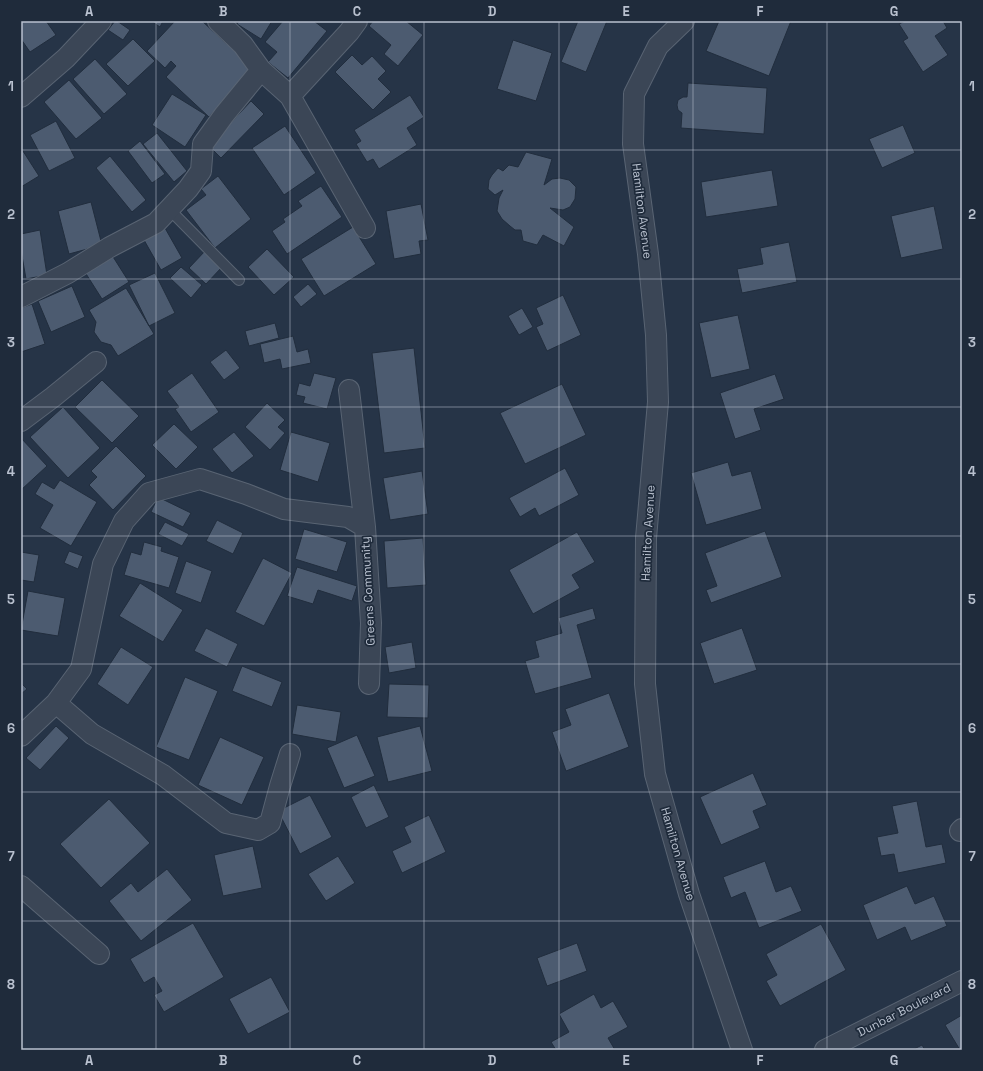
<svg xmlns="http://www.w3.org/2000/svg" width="983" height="1071" font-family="'Space Grotesk',sans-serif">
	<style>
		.building { fill: #4c5b70; stroke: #212d3d }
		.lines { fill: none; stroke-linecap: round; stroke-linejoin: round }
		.lane-casing { stroke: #596473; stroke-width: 12 }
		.street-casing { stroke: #596473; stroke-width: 22 }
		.lane { stroke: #3b4656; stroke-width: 10 }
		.street { stroke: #3b4656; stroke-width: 20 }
		.grid { fill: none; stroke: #b9c1cf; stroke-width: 1; stroke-opacity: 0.55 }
		.labels { text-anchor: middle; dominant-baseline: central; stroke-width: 3.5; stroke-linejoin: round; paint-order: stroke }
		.street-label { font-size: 12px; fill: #b9c1cf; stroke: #1f2b3b }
		.neatline { fill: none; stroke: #b9c1cf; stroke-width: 1.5 }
		.grid-label { font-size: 13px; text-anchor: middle; font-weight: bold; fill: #b9c1cf }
	</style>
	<rect width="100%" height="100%" fill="#263447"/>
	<path class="building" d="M21 21H46L56 35 30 52 21 39Z
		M115 21H117L130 30 123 40 108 30Z
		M151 21H163L160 27Z
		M175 21H202L254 69 209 117 166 77 176 66 171 61 165 68 147 51Z
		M239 21H272L261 39 237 24Z
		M283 21H314L327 31 288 78 268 62 277 52 265 42Z
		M373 21H406L423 35 398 66 384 54 391 45 369 26Z
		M578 21H607L586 72 561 62Z
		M719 21H791L769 76 706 51Z
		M905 21H943L947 28 935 36 948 55 923 72 903 41 908 38 899 24Z
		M133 39 155 61 128 86 106 64Z
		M513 40 552 53 536 101 497 89Z
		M352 55 362 65 372 56 386 71 378 79 391 92 373 110 335 72Z
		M95 59 127 94 104 114 73 79Z
		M69 80 102 118 76 139 44 102Z
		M688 83 767 88 764 134 681 128 682 113 678 110 677 105 678 100 683 97H687Z
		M172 94 206 115 185 147 152 125Z
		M410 95 424 117 407 128 417 145 379 169 373 159 367 162 356 144 361 141 354 130Z
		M251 101 264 114 221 158 209 146Z
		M56 121 75 158 49 171 30 135Z
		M903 125 915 153 882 168 869 139Z
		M285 126 316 173 284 195 252 148Z
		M157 133 187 171 174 182 143 144Z
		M140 141 165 174 152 183 128 151Z
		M21 148 39 176 21 187Z
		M526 152 552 159 544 185 552 179 560 178 569 180 576 187 575 199 570 207 563 210 550 208 574 227 564 246 543 235 537 245 523 241 521 230H515L510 226 502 219 497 211 499 198 503 190 495 195 488 189 489 180 492 175 498 168 503 171 509 165 518 167Z
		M110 156 146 200 132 212 96 168Z
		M772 170 778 206 706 217 701 182Z
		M218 176 251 219 215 248 186 210 206 195 201 189Z
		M321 186 342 217 287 254 272 231 285 222 283 219 302 206 298 201Z
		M91 202 102 245 69 254 58 211Z
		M421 204 428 240 419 241 421 254 394 259 386 211Z
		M934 206 943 249 901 258 891 216Z
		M353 227 376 264 324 296 301 259Z
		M165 228 182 258 161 270 144 240Z
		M40 230 47 275 26 279 21 250V234Z
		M789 242 797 282 742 293 737 269 763 264 760 248Z
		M267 249 294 277 274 295 248 267Z
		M205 251 222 267 206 284 189 268Z
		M110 252 129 282 102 299 83 269Z
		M181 267 202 285 191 298 170 278Z
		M155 273 175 313 149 326 129 285Z
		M308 284 317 294 301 307 293 297Z
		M72 286 85 317 51 332 38 301Z
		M126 288 154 334 118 356 111 345 101 342 94 332 96 322 89 310Z
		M563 295 581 335 547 351 536 327 543 324 536 308Z
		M32 304 45 344 21 352V308Z
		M522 308 533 327 519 335 508 316Z
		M738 315 750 369 711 378 699 323Z
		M275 323 279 338 249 346 245 331Z
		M293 336 297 352 308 349 311 363 282 369 280 359 264 363 260 344Z
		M414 348 425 448 384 453 372 353Z
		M226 350 240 368 224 380 210 362Z
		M192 373 219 412 191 432 175 409 179 407 167 391Z
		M314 373 336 378 327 409 303 403 305 397 296 395 299 383 310 386Z
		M775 374 784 399 754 409 761 430 735 439 720 393Z
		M102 380 139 416 112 443 75 407Z
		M562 384 586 435 525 464 500 413Z
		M267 403 285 420 278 427 285 433 270 450 245 427Z
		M63 407 100 448 68 478 30 437Z
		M174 424 198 447 176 469 152 445Z
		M234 432 254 456 232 473 212 449Z
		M291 432 330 443 318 482 280 470Z
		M21 438 47 466 21 490Z
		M116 446 146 476 113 510 89 485 97 477 91 471Z
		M728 462 732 476 751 471 762 509 706 525 691 473Z
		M565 468 579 495 539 516 535 508 520 517 509 498Z
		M422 471 428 514 390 520 383 478Z
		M60 480 97 502 71 546 40 528 53 505 35 494 42 482 54 489Z
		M158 497 191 513 183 527 151 512Z
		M217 520 243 533 233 554 206 541Z
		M165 522 189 534 182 546 158 534Z
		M304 529 347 542 337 572 295 559Z
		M765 531 782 577 711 603 706 590 717 586 705 553Z
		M577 532 595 562 572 575 580 588 533 614 509 570Z
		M423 538 426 585 387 588 384 541Z
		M144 542 162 547 161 551 179 557 169 588 124 575 131 552 141 555Z
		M69 551 83 556 78 569 64 563Z
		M21 552 39 555 34 582 21 580Z
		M263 558 292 573 264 626 235 612Z
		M186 561 212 571 201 603 175 593Z
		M297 567 357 586 352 601 318 590 313 604 287 596Z
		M140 583 183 610 163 642 119 616Z
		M28 591 65 598 58 636 21 630Z
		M593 608 596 619 577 625 592 678 535 694 525 661 539 657 535 641 562 633 558 618Z
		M206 628 238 644 227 667 194 651Z
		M742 628 757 670 714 684 700 643Z
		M412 642 416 668 389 673 385 647Z
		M121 647 153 667 128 705 97 684Z
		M242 666 282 682 272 707 232 691Z
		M185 677 218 691 189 760 156 747Z
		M21 683 27 689 21 694Z
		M389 684 429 685 428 718 387 717Z
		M609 693 629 747 566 771 552 732 571 725 565 709Z
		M297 705 341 712 336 742 292 734Z
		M56 726 69 738 40 770 26 758Z
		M420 726 432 771 388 782 377 737Z
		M357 735 375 776 344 788 327 748Z
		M220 737 264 757 242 805 198 785Z
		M753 773 767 805 753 811 760 828 721 845 700 797Z
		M374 785 389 817 366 828 351 797Z
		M310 795 332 837 300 854 278 811Z
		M109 799 150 843 101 888 60 844Z
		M917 801 926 847 942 844 946 863 898 873 894 854 881 856 877 837 898 833 892 806Z
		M429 815 446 852 402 873 392 851 411 842 404 827Z
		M253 846 262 888 223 896 214 855Z
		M338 856 355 883 326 901 308 874Z
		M765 861 776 892 791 886 802 911 759 928 745 892 731 898 723 877Z
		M167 869 192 900 141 941 109 901 131 883 138 892Z
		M907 886 915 904 934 896 947 926 911 941 905 927 877 940 863 905Z
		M193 923 224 977 164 1012 154 995 162 991 154 977 144 983 130 959Z
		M821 924 846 970 780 1006 766 981 777 975 766 954Z
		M577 943 587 971 547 986 537 958Z
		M271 977 290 1012 248 1034 229 999Z
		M594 994 601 1008 613 1001 628 1027 608 1038 615 1050H556L551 1042 569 1032 559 1014Z
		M962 1015V1050H960L945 1025Z
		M922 1045 925 1050H912Z"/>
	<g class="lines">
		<g class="lane-casing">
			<path id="lane" d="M169 209 239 280"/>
		</g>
		<g class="street-casing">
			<path id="street" d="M218 21 243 45 261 70 290 96 365 228
				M684 21 658 46 634 94 633 144 648 254 656 335 658 402 646 538 645 684 655 774 689 894 742 1050
				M290 96 349 32 357 21
				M21 97 66 58 101 21
				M21 297 68 273 110 247 156 223 188 189 201 171 203 144 224 115 261 70
				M349 390 365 527
				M21 421 53 397 96 362
				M56 703 92 734 163 775 226 823 258 830 270 823 280 786 290 754
				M21 736 56 703 81 669 103 564 124 521 149 493 200 479 246 494 284 509 348 517 365 527 371 623 369 684
				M960 831 962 829
				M21 886 99 954
				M825 1050 962 981"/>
		</g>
		<use href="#lane" class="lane"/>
		<use href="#street" class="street"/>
	</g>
	<path class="grid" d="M156 21V1050M290 21V1050M424 21V1050M559 21V1050M693 21V1050M827 21V1050M21 150H962M21 279H962M21 407H962M21 536H962M21 664H962M21 792H962M21 921H962"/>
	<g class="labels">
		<g class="street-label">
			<text transform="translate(642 211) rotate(83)">Hamilton Avenue</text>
			<text transform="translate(648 533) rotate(-87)">Hamilton Avenue</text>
			<text transform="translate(368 591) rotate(-93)">Greens Community</text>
			<text transform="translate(678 854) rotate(74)">Hamilton Avenue</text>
			<text transform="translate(904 1010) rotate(-27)">Dunbar Boulevard</text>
		</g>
	</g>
	<rect width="983" height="1071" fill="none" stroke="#1f2b3b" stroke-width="44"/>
	<rect x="22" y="22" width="939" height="1027" class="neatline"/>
	<g class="grid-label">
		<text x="89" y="16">A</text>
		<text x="223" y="16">B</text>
		<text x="357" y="16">C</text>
		<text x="492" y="16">D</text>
		<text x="626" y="16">E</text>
		<text x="760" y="16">F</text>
		<text x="894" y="16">G</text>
		<text x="11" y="91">1</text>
		<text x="972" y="91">1</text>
		<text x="11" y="219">2</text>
		<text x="972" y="219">2</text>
		<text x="11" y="347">3</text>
		<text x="972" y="347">3</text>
		<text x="11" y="476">4</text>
		<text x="972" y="476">4</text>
		<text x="11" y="604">5</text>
		<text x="972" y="604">5</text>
		<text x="11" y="733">6</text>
		<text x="972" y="733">6</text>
		<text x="11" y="861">7</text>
		<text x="972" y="861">7</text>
		<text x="11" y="989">8</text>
		<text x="972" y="989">8</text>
		<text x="89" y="1065">A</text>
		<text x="223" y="1065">B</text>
		<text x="357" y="1065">C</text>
		<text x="492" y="1065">D</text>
		<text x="626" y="1065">E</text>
		<text x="760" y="1065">F</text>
		<text x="894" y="1065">G</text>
	</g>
</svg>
